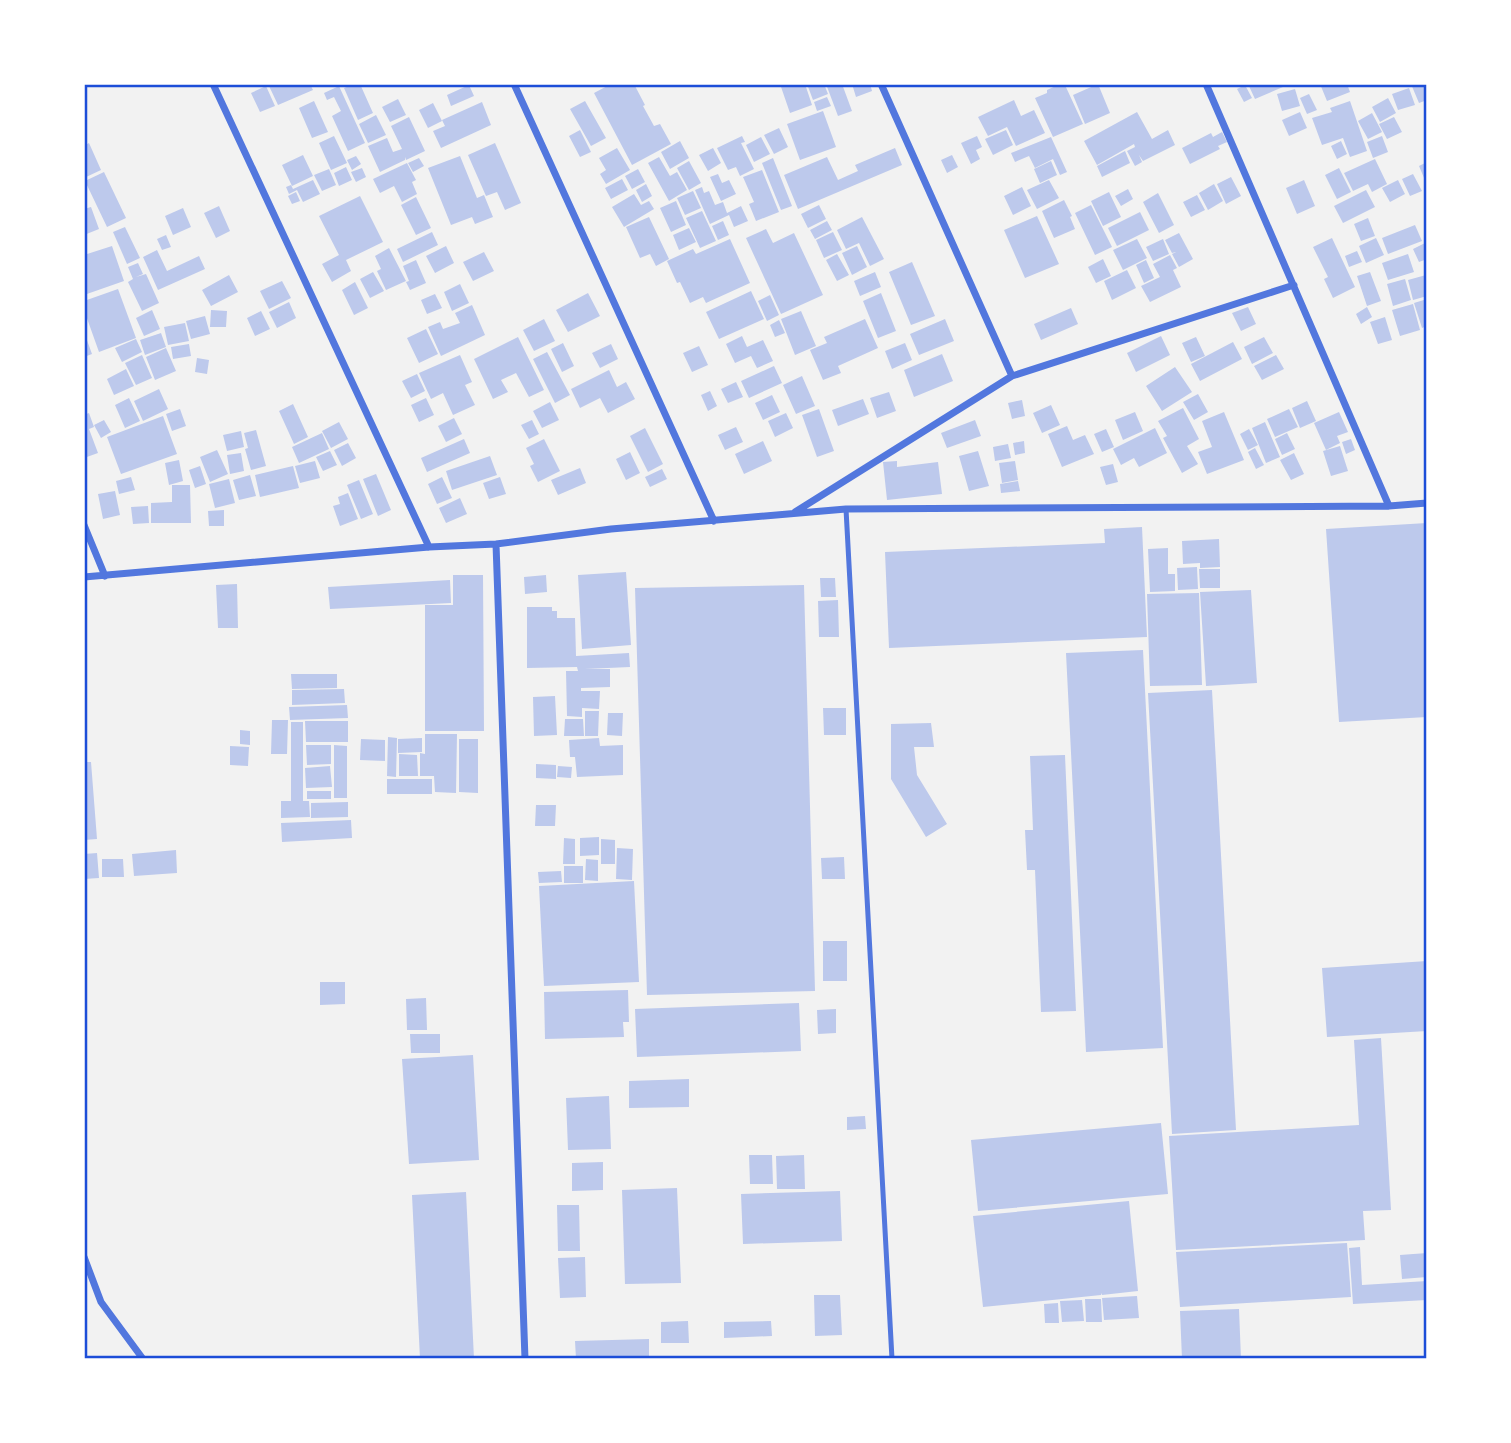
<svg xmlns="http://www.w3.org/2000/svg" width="1511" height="1443" font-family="Poppins,sans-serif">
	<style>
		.building { fill: #bdc9ec }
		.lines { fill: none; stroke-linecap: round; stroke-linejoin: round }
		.service { stroke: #5277de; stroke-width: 5 }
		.minor { stroke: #5277de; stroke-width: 7 }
		.neatline { fill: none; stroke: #1d4ed8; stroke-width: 2.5 }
	</style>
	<rect width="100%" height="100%" fill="#f2f2f2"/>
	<path class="building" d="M274 84H310L313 90 278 105 269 86Z
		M354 84H360L373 113 358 120 344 88Z
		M611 84H634L645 105 643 106 654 126 660 124 671 144 632 165 594 93Z
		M780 84H805L812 105 790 113Z
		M807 84H824L828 94 813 100Z
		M826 84H842L852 111 838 116Z
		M852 84H870L872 91 856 97Z
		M1060 84 1062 86 1065 85 1083 124 1053 137 1035 98 1047 93V90Z
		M1098 84 1110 113 1085 124 1073 95Z
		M1248 84H1290L1255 99Z
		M1320 84H1347L1350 92 1327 101Z
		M1411 84H1427V100L1419 103Z
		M469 85 474 96 451 106 447 95Z
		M1245 85 1252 98 1244 102 1237 89Z
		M266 86 275 106 260 112 251 93Z
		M339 86 365 143 348 151 332 116 341 111 334 97 327 100 324 93Z
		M1409 88 1415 105 1398 110 1392 94Z
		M1295 89 1300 106 1282 111 1277 94Z
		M1309 94 1317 110 1307 114 1300 98Z
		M827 97 831 106 817 111 814 102Z
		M1388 98 1396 113 1380 122 1372 107Z
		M398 99 406 115 390 122 382 107Z
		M1014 100 1021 116 1034 110 1045 133 1016 146 1007 127 988 136 978 117Z
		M314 101 328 132 312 138 299 108Z
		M585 101 606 138 591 146 570 109Z
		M1350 101 1367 151 1350 157 1343 138 1322 145 1312 118 1332 112 1330 108Z
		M482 102 491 125 441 148 433 131 445 126 442 120Z
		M433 103 442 121 428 128 419 110Z
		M823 111 836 147 800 160 787 124Z
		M1137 112 1152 139 1168 130 1175 145 1143 161 1139 155 1142 162 1135 166 1127 151 1135 147 1134 144 1097 165 1084 141Z
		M1300 112 1307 128 1289 136 1282 120Z
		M1372 113 1382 132 1368 139 1358 121Z
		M376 115 386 135 368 143 359 124Z
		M409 117 425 151 406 160 405 157V160L380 172 368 146 387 138 393 152 402 149 391 126Z
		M1394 117 1402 132 1387 139 1379 124Z
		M779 128 788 147 774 154 764 135Z
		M580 130 591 152 580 157 569 136Z
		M1006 130 1013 145 993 155 985 139Z
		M1222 132 1227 142 1218 146 1220 149 1190 164 1182 148 1211 133 1213 137Z
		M334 136 347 163 331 170 319 143Z
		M742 136 745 142 741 143 754 169 740 176 736 167 728 170 717 148Z
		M977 136 982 147 976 150 980 159 971 164 961 143Z
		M1382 136 1388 152 1373 158 1367 142Z
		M761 137 770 154 754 162 746 145Z
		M1051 137 1067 172 1060 175 1053 159 1035 168 1029 156 1015 162 1011 153Z
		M680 141 689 158 670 169 661 152Z
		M1341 141 1347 154 1337 159 1331 146Z
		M89 143 101 170 84 178V146Z
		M495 143 521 203 505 210 497 192 486 196 468 155Z
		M617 148 630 170 606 184 600 174 606 170 599 158Z
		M713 148 721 163 708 171 699 155Z
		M895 148 902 165 798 209 784 175 827 157 838 180 858 171 855 165Z
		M1125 151 1130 163 1102 177 1097 166Z
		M303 155 313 176 292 186 282 165Z
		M952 155 958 167 947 173 941 160Z
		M356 156 361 164 352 170 347 160Z
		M460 156 477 198 484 195 493 217 475 224 472 217 451 225 428 168Z
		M659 157 670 176 677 172 687 190 669 201 648 163Z
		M419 158 424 166 413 172 408 163Z
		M773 158 792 206 781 210 762 163Z
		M1375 159 1387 184 1372 192 1368 184 1353 191 1344 173Z
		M689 161 701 183 689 190 677 168Z
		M1051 161 1057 175 1040 183 1034 169Z
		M1427 162V185L1419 166Z
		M407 163 416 180 412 182 417 194 402 202 394 186 380 193 373 179Z
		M346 167 352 180 339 186 334 173Z
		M362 168 366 177 356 182 351 172Z
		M1339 168 1351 192 1337 199 1325 175Z
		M329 169 336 185 322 191 314 175Z
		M638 169 645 182 632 189 625 176Z
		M762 170 779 212 756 221 749 204 754 202 743 177Z
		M104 172 126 218 107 227 85 181Z
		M718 174 722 183 729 180 736 194 721 201 710 177Z
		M1413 174 1422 191 1410 196 1402 179Z
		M1231 177 1241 196 1226 204 1217 184Z
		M622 179 628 190 611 199 605 188Z
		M313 180 320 194 303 202 297 190 289 194 286 187 291 185 293 189Z
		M1049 180 1059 198 1037 209 1027 190Z
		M1304 180 1315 206 1297 214 1286 188Z
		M1398 180 1405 194 1390 202 1382 188Z
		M646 184 652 196 642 202 636 190Z
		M1214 184 1223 201 1208 210 1199 193Z
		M702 187 704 193 709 191 715 205 723 202 727 213 741 206 748 221 734 227 729 215 710 224 695 190Z
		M1022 187 1031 206 1013 215 1004 196Z
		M1128 189 1133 199 1121 206 1115 196Z
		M1366 190 1375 207 1343 223 1334 206Z
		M693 191 701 208 685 215 677 198Z
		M296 192 300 201 292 204 288 196Z
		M1109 192 1121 217 1103 226 1091 201Z
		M1158 193 1174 225 1159 233 1143 202Z
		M634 194 641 205 649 201 654 209 624 227 612 207Z
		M1197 195 1205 210 1191 217 1183 202Z
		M360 196 383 242 346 260 351 271 332 282 322 264 339 255 319 216Z
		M416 197 431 228 416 235 401 205Z
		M1064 200 1072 216 1070 217 1075 229 1054 238 1042 211Z
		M676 201 686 225 671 232 660 208Z
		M819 205 826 219 808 228 801 214Z
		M1091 205 1112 247 1095 255 1075 213Z
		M219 206 230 231 216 238 204 213Z
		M91 207 99 229 84 235V209Z
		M183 208 191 227 173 235 165 216Z
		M702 211 716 241 700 248 686 218Z
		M1140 212 1149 230 1117 246 1108 228Z
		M1037 216 1059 264 1025 278 1004 230Z
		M649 217 669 259 656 266 650 254 640 258 626 227Z
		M862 217 884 259 870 266 859 243 846 249 837 230Z
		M1368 218 1375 236 1361 241 1354 224Z
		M723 221 729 235 718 240 712 226Z
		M827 221 832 230 815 239 810 230Z
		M1415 225 1422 241 1388 254 1382 238Z
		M125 227 140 258 127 264 113 232Z
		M689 228 696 242 679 250 673 235Z
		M766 229 773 243 794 233 823 295 781 314 746 238Z
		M432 232 438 245 403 262 397 249Z
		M833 232 842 250 824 258 816 240Z
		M1179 233 1193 259 1179 267 1172 254 1176 252 1172 253 1165 240Z
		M166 235 171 247 162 250 157 239Z
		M1332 238 1355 287 1333 298 1324 279 1328 277 1313 247Z
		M1376 238 1384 255 1366 263 1359 246Z
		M730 239 750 283 706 303 703 297 690 303 680 282 677 283 667 261 693 249 696 254Z
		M1137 239 1147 258 1123 270 1113 250Z
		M1163 239 1169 254 1153 261 1146 247Z
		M1427 242V259L1419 262 1413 249Z
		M112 246 124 281 84 295V255Z
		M446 246 454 263 435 273 426 256Z
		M857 246 867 267 852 275 842 253Z
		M389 248 406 281 386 290 377 271 381 269 375 256Z
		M157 250 167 271 199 256 205 269 158 290 143 257Z
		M1357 251 1362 262 1349 267 1345 256Z
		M484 252 494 271 473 281 463 262Z
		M837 254 849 275 837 281 826 260Z
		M1408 254 1414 272 1388 280 1382 263Z
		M1170 255 1177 268 1173 270 1181 287 1150 302 1141 286 1160 277 1153 264Z
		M1103 259 1111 276 1096 283 1088 267Z
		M416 260 426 283 410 290 406 282 409 281 403 266Z
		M1146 260 1154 278 1144 283 1136 265Z
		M912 262 935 316 911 325 889 272Z
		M138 263 143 274 136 277 146 274 159 303 142 311 128 282 133 279 128 267Z
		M1127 270 1136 288 1112 300 1104 281Z
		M373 272 384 291 370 298 360 279Z
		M875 272 881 287 860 296 854 281Z
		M1370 272 1381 301 1367 306 1357 276Z
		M229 275 238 292 211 306 202 290Z
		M1426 275 1427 296 1413 300 1408 280Z
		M1405 279 1411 300 1393 306 1387 284Z
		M282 281 291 298 269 309 260 291Z
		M355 282 368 308 354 315 342 290Z
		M460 284 469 303 452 311 444 292Z
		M118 289 136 338 99 352 84 310V301Z
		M751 291 764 319 719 339 706 312Z
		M588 293 600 316 568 332 556 310Z
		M881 293 896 331 878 338 863 301Z
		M435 294 442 308 427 314 421 300Z
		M770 295 779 315 767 321 758 301Z
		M1427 299V326L1422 328 1414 303Z
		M289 302 296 318 277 328 269 312Z
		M1413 304 1420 330 1400 336 1392 310Z
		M472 305 485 335 441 356 428 327 440 322 443 329 460 323 455 313Z
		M1248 307 1256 324 1241 331 1232 313Z
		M1367 307 1372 317 1361 324 1356 314Z
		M1071 308 1078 324 1041 340 1034 324Z
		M152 310 160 329 144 336 136 318Z
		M211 310 227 311 226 327H210Z
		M261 311 270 329 255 336 247 318Z
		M801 311 816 346 795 355 781 319Z
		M205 316 210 334 191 339 186 321Z
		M1385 317 1392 340 1378 344 1370 322Z
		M544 319 555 341 534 351 523 330Z
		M865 319 878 348 838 366 841 373 823 380 810 350 827 343 824 337Z
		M945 319 954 341 919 355 910 334Z
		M779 320 785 333 775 337 770 325Z
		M185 323 189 341 168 345 164 327Z
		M426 329 438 354 419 363 407 338Z
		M84 332 92 354 84 357Z
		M161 333 166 347 145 355 140 340Z
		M742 336 747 347 763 340 773 361 757 368 751 356 735 363 726 344Z
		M1161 336 1170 355 1136 372 1127 353Z
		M518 337 544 390 529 397 516 373 501 380 508 392 493 399 474 359Z
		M1196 337 1205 356 1191 362 1182 343Z
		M1264 337 1273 353 1252 364 1244 347Z
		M136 339 142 352 122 362 115 348Z
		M1233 342 1242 359 1200 381 1191 364Z
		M563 343 574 366 562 372 551 349Z
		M905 343 912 360 892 369 885 351Z
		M189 344 191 356 173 359 171 347Z
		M611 344 618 359 600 368 592 353Z
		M699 346 708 365 692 372 683 353Z
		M166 348 176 371 155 380 146 357Z
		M547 352 570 395 555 403 533 359Z
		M942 354 953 381 914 397 904 370Z
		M142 355 152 378 136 385 125 363Z
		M460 355 472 382 465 385 475 405 453 415 443 393 431 399 419 373Z
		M1276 355 1284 369 1262 380 1254 366Z
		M197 358 209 360 207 374 195 372Z
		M774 366 782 383 749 398 741 381Z
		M1175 367 1192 392 1162 411 1146 386Z
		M126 369 134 386 114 395 107 379Z
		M609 370 617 387 626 382 635 399 608 413 600 398 580 408 571 389Z
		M417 374 425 391 411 398 402 381Z
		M802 376 815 406 796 414 783 385Z
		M736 382 743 397 728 403 721 389Z
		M159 389 168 409 143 421 134 401Z
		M710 391 717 406 708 411 701 395Z
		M889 392 896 411 877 418 870 398Z
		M1198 394 1208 412 1194 420 1183 402Z
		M772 395 780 412 763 420 755 403Z
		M129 398 140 421 125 428 115 405Z
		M426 398 434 415 419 422 411 405Z
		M863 399 869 414 838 426 832 410Z
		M1022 400 1025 416 1012 419 1008 403Z
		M1307 401 1316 421 1300 428 1292 408Z
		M550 402 559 420 542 428 533 411Z
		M293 404 308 437 294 444 279 411Z
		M1051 405 1060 425 1042 433 1033 413Z
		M1183 408 1199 439 1187 446 1198 464 1182 473 1163 438 1167 436 1158 421Z
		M180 409 186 426 172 431 166 414Z
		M819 409 834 451 817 457 802 415Z
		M1289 409 1298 427 1275 437 1267 419Z
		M1135 412 1143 431 1123 440 1115 420Z
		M1224 412 1244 460 1207 474 1198 452 1212 447 1202 421Z
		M1339 412 1348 432 1337 436 1340 443 1326 450 1314 423Z
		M89 413 94 427 89 429 98 453 84 458V415Z
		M786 413 793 428 775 437 768 421Z
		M163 416 177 454 121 474 107 437Z
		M454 418 462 434 446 442 438 426Z
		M104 420 111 432 101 438 94 425Z
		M532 420 539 434 529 439 521 425Z
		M975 420 981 436 947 448 941 433Z
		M339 422 348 439 331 448 322 431Z
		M1265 422 1280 457 1266 463 1252 428Z
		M1067 426 1073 440 1085 435 1094 454 1062 467 1048 434Z
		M736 427 743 442 725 450 718 435Z
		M645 428 663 464 648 472 630 436Z
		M1155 428 1167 453 1139 467 1134 458 1121 465 1113 449Z
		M1106 429 1114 447 1102 452 1094 434Z
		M1249 429 1258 445 1248 450 1240 434Z
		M256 430 266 466 251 470 245 449 248 448 244 433Z
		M241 431 244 447 227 451 223 435Z
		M322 433 329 449 299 463 292 447Z
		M1287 433 1295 449 1282 455 1275 439Z
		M464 439 470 453 427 472 421 458Z
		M544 439 560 471 538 482 530 466 534 464 526 448Z
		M1351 439 1355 450 1346 454 1342 442Z
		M763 441 772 461 744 474 735 454Z
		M1024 441 1025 453 1015 455 1013 443Z
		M348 443 356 458 342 466 334 450Z
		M1008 444 1011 458 995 461 993 447Z
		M1340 446 1348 471 1331 476 1323 451Z
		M1255 448 1264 465 1256 469 1248 452Z
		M217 450 228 474 210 482 200 457Z
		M330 451 337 465 323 471 316 457Z
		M978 451 989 486 969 491 959 456Z
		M630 452 640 473 626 480 616 459Z
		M241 453 244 471 230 474 227 455Z
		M1294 453 1304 474 1291 480 1280 460Z
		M490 456 497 475 452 490 446 471Z
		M179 460 183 481 169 485 165 463Z
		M315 461 320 478 300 483 295 466Z
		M897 461V467L938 462 942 494 887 500 883 462Z
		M1015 461 1018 480 1002 483 999 463Z
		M1113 464 1118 482 1106 485 1100 467Z
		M200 466 206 484 195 488 189 470Z
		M293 466 299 488 260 497 255 475Z
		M580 468 586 483 558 495 551 480Z
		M662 469 667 479 650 487 645 477Z
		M376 474 391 510 378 516 363 479Z
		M250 475 256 496 239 500 233 480Z
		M131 477 135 490 119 494 116 481Z
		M442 477 452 498 437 504 428 484Z
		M500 477 506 494 489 499 483 483Z
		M229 479 235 503 215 508 209 484Z
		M359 480 373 514 361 519 347 485Z
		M1018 481 1020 491 1001 493 1000 484Z
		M172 485H190L191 523H151V503L172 502Z
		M115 491 120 515 103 519 98 494Z
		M348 493 358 519 340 526 333 506 340 504 338 497Z
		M460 498 467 514 446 523 439 508Z
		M148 506 149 523 133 524 131 507Z
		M224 510V526H209L208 511Z
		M1427 523V717L1339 722 1326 529Z
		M1142 527 1147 637 889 648 885 552 1105 543 1104 529Z
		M1219 539 1220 567 1200 568V563L1183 564 1182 541Z
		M1168 548V574H1175V591L1150 592 1148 549Z
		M1197 567 1198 589 1178 590 1177 568Z
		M1199 569H1220V588H1200Z
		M626 572 631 645 582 649 578 575Z
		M453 575H483L484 731H425V605H453Z
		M546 575 547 592 525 594 524 577Z
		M820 578H835L836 597H821Z
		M450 580 451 603 330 609 328 587Z
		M237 584 238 628H218L216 585Z
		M804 585 815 991 647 995 635 588Z
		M1251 590 1257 683 1206 686 1200 592Z
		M1199 593 1202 685 1150 686 1147 594Z
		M838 600 839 637H819L818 601Z
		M527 607H552V611H557V618H575L576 656 629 653 630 667 585 669H610V687L581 688V691H600L599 709 582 708V717L567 716 566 671H578L577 667 527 668Z
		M1143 650 1163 1048 1086 1052 1066 653Z
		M291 674H337V688L292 689Z
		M344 689 345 703 292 705V690Z
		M1212 690 1236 1130 1172 1134 1148 693Z
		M555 696 557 735 534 736 533 697Z
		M347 705 348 718 290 720 289 707Z
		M823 708H846V735H824Z
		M585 711H599L598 736H585Z
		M608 713H623L622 736 607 735Z
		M565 719H583L584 736H564Z
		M272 720H288L287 754H271Z
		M305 721H348V742H306Z
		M291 722H303V801H309L310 817 281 818V801H291Z
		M931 723 934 747H914L917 775 947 824 926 837 891 779V724Z
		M240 730 250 731V745L240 744Z
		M425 734H457L456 793 435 792 434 776H420V753L425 754Z
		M388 737 397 738 396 777 387 776Z
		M422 738V752L398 753V739Z
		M599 738 600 746 623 745V775L577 777 575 757H570L569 740Z
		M361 739 385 740V761L360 760Z
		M459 739H478V793L459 792Z
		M306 745H331V764L307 765Z
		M334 745 347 746V798H334Z
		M230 746 249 747 248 766 230 765Z
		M399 754 417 755 418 776H399Z
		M1065 755 1076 1011 1041 1012 1035 870H1027L1025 830H1033L1030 756Z
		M84 762H91L97 839 84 840Z
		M536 764 556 765V779L536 778Z
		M330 766 332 787 306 788 305 768Z
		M558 766 572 767 571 778 557 777Z
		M387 779H432V794H387Z
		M307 791H331V799H307Z
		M348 802V817L311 818V803Z
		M536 805H556L555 826H535Z
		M351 820 352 838 282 842 281 823Z
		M599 837V855L580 856V838Z
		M564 838 575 839V864H563Z
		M601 839 615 840V864H601Z
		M617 848 633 849 632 880 616 879Z
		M176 850 177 873 134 876 132 854Z
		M97 853 99 878 84 879V854Z
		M844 857 845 879H822L821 858Z
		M102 859H123L124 877H102Z
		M586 859 598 860V881L585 880Z
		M564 866H583V883H564Z
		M561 871 562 882 539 883 538 872Z
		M634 881 639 982 544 986 539 886Z
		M823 941H847V981H823Z
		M1427 961V1031L1327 1037 1322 968Z
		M320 982H345V1004L320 1005Z
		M628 990 629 1022H623L624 1037 545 1039 544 992Z
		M426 998 427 1030H407L406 999Z
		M799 1003 801 1051 637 1057 635 1009Z
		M836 1009V1033L818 1034 817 1010Z
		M410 1034H440V1053H411Z
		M1381 1038 1391 1210 1363 1211 1365 1240 1176 1250 1169 1136 1359 1125 1354 1040Z
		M473 1055 479 1160 409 1164 402 1059Z
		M689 1079V1107L629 1108V1081Z
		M609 1096 611 1149 568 1150 566 1098Z
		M865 1116 866 1129 847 1130V1117Z
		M1161 1123 1168 1194 978 1211 971 1140Z
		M749 1155H772L773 1184H750Z
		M804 1155 805 1189H777L776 1156Z
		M603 1162V1190L572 1191V1163Z
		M677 1188 681 1283 625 1284 622 1190Z
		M840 1191 842 1241 743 1244 741 1194Z
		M466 1192 474 1359H420L412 1195Z
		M1129 1201 1138 1291 1102 1295 1101 1293V1295L983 1307 973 1216Z
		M557 1205H579L580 1251H558Z
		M1347 1243 1351 1297 1180 1307 1176 1252Z
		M1360 1247 1362 1285 1427 1281V1300L1353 1304 1349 1248Z
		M1427 1253V1277L1402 1279 1400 1255Z
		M585 1257 586 1297 560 1298 558 1258Z
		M814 1295H840L842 1335 815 1336Z
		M1137 1296 1139 1318 1104 1320 1102 1298Z
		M1085 1299H1101L1102 1322H1086Z
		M1082 1300 1084 1321 1062 1322 1060 1301Z
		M1058 1303 1059 1323H1045L1044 1304Z
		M1239 1309 1241 1359H1182L1180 1311Z
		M688 1321 689 1343H661V1322Z
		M771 1321 772 1336 724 1338V1322Z
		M649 1339V1359H576L575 1341Z"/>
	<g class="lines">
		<path class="service" d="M846 509 892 1359"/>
		<path class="minor" d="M213 84 429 547
			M514 84 714 521
			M881 84 1012 376
			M1206 84 1389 506
			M795 512 1012 376 1294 285
			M84 525 105 576
			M496 544 525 1359
			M84 577 429 547 496 544 611 529 846 509 1389 506 1427 503
			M84 1257 101 1302 143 1359"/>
	</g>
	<rect width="1511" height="1443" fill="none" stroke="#ffffff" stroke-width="172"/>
	<rect x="86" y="86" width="1339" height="1271" class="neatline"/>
</svg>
